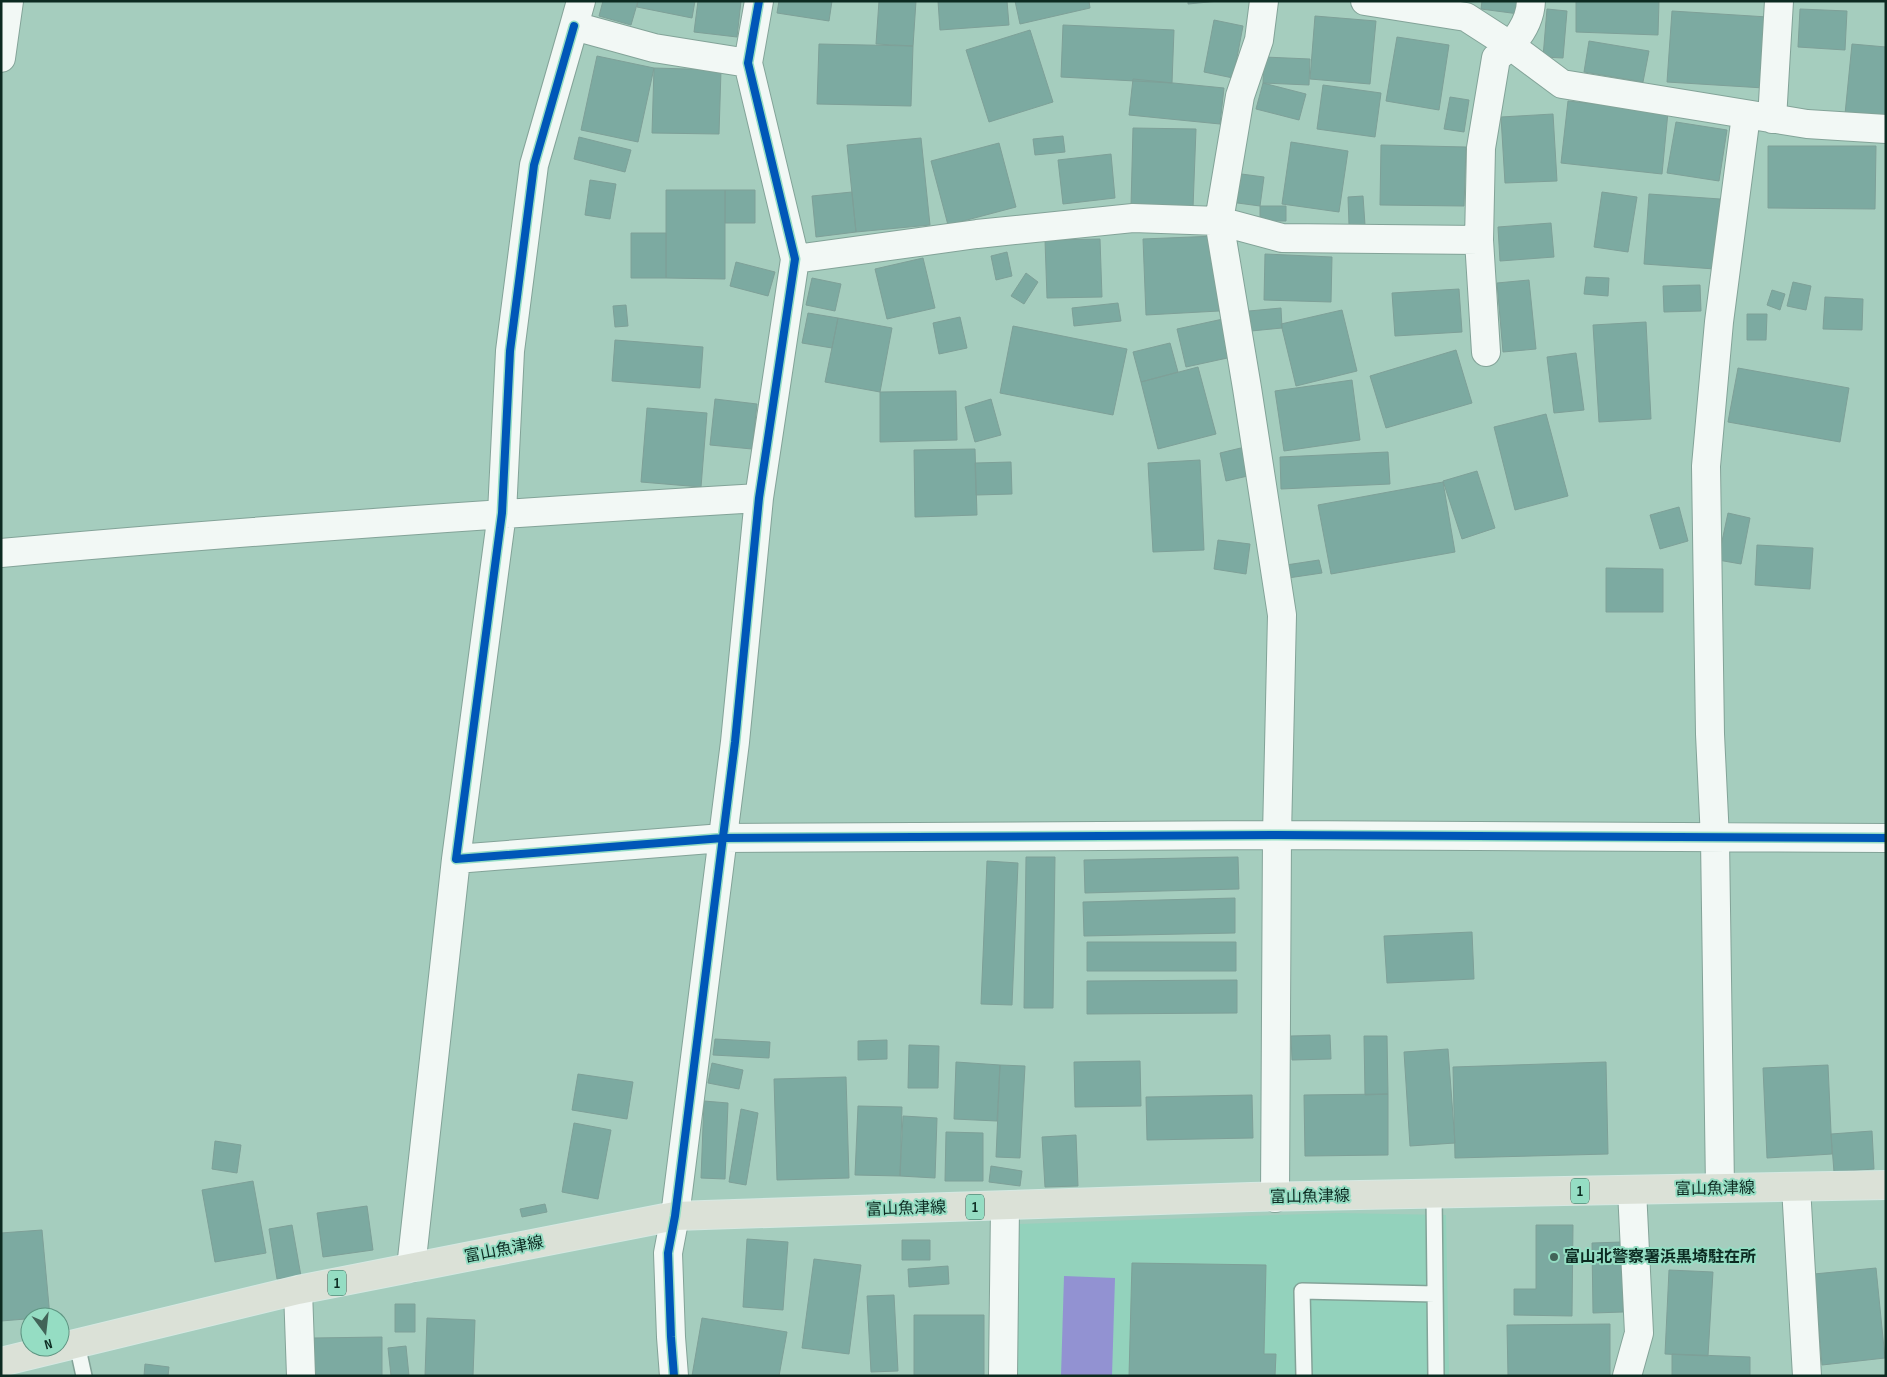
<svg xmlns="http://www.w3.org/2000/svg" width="1887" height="1377" font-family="'Sofia Sans Condensed','Noto Sans JP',sans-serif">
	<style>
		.built { fill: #93d2bc }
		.water { fill: #9292d2 }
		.building { fill: #7caaa1; stroke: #7ea098 }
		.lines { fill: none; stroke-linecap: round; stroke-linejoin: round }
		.lane-casing { stroke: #83a398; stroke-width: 18 }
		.street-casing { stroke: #83a398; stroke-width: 30 }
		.primary-casing { stroke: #d6e8e2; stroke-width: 30 }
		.lane { stroke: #f2f8f5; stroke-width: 15 }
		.street { stroke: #f2f8f5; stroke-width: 28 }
		.primary { stroke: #dbe1d7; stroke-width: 28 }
		.cycleway-casing { stroke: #95ddc3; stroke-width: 11 }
		.cycleway { stroke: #0057b8; stroke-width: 8 }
		.poi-dot { fill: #426358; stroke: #95ddc3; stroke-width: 2 }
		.labels { text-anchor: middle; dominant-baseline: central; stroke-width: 4; stroke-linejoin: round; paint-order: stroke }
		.shield { fill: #95ddc3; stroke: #356052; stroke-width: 1 }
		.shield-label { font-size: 15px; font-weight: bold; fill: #0c2a21 }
		.street-label { font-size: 16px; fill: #0c2a21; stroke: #95ddc3 }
		.poi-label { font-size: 16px; font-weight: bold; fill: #0c2a21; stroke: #95ddc3; text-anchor: start }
	</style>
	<rect width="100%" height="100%" fill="#a5cdbe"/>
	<path class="built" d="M1338 1213 1446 1215 1449 1376H1015L1019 1224Z"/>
	<path class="water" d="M1064 1276 1115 1278 1112 1376H1061Z"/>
	<path class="building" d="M603 1H638L631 25 599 16Z
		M638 1H695L692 18 637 7Z
		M698 1H741L737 37 694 32Z
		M779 1H832L829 21 777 13Z
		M879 1H916L913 46 876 44Z
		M938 1H1007L1009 25 940 30Z
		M1015 1H1089L1090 8 1020 24Z
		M1188 1H1219L1188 4Z
		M1482 1H1520L1519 14 1481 9Z
		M1576 1H1659L1658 35 1576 32Z
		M1547 9 1567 11 1563 58 1543 57Z
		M1800 9 1847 11 1845 50 1798 47Z
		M1672 11 1768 17 1764 88 1667 82Z
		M1315 16 1376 21 1370 84 1310 79Z
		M1214 20 1243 26 1233 78 1204 72Z
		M1063 25 1174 30 1172 83 1061 77Z
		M1030 30 1053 102 989 122 966 50Z
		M1397 37 1449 45 1439 110 1386 101Z
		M1589 41 1649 51 1643 82 1584 72Z
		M819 44 913 46 911 106 817 104Z
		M1852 44 1886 47V117L1845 114Z
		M597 56 654 68 638 142 581 130Z
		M1264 57 1310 59 1309 85 1263 83Z
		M654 68 721 70 719 134 652 133Z
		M1133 79 1224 88 1220 124 1129 115Z
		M1263 83 1306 94 1299 120 1256 109Z
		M1323 85 1381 93 1375 137 1317 129Z
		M1450 97 1469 100 1464 132 1444 129Z
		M1568 101 1668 112 1662 174 1561 163Z
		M1553 114 1557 181 1505 183 1501 117Z
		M1676 122 1727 130 1719 181 1667 173Z
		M1133 128 1196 129 1193 208 1131 206Z
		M1063 136 1065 152 1035 155 1033 139Z
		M579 137 631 150 625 172 574 159Z
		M921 138 930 225 856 232 847 145Z
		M1291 142 1348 151 1339 212 1282 204Z
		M999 143 1016 207 948 225 931 161Z
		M1381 145 1466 147 1464 206 1380 205Z
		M1768 146H1876L1875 209 1768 208Z
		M1111 154 1115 198 1063 204 1058 160Z
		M1234 173 1264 177 1260 206 1230 202Z
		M590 180 616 184 610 219 585 215Z
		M666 190H725V279L666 278Z
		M725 190H755V223H725Z
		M852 192 856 232 816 237 812 196Z
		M1602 192 1637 197 1628 252 1594 247Z
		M1649 194 1720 199 1715 269 1644 264Z
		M1363 196 1365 225H1349L1348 197Z
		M1260 206H1286V221H1260Z
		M1551 223 1554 257 1500 261 1498 227Z
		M631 233H666V278H631Z
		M1216 236 1219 311 1146 315 1143 239Z
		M1100 239 1102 297 1047 298 1045 240Z
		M1007 252 1012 276 996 280 991 256Z
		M1265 254 1332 257 1331 302 1264 300Z
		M923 258 935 308 887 319 875 269Z
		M736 262 775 272 768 296 730 286Z
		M1026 273 1038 282 1024 304 1011 296Z
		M1586 277 1609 278 1608 296 1584 294Z
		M812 278 841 284 835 311 806 305Z
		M1529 280 1536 349 1503 352 1497 283Z
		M1793 282 1811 286 1806 310 1787 306Z
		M1700 285 1701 311 1664 312 1663 286Z
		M1459 289 1462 332 1395 336 1392 293Z
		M1772 290 1785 294 1780 310 1767 305Z
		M1825 297 1863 299 1862 330 1823 329Z
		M1118 303 1121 321 1074 326 1072 308Z
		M626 305 628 326 615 327 613 306Z
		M1281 308 1282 328 1251 331 1249 311Z
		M1342 310 1357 371 1296 386 1281 324Z
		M808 313 838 318 832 348 802 343Z
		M1747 314H1767L1766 340H1747Z
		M960 317 967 348 939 354 933 323Z
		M838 318 892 328 880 392 825 382Z
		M1223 319 1232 357 1186 367 1177 329Z
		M1646 322 1651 419 1599 422 1593 325Z
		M1013 326 1127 349 1113 415 1000 393Z
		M615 340 703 347 700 388 612 381Z
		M1170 343 1178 372 1141 382 1133 352Z
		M1456 350 1472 403 1386 428 1370 376Z
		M1576 353 1584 410 1554 413 1547 357Z
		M1198 367 1216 434 1158 449 1141 382Z
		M1738 368 1849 388 1840 442 1728 422Z
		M1352 380 1360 440 1284 451 1275 391Z
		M956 391 957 440 880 442V392Z
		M715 399 757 404 752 449 710 445Z
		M991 399 1001 435 975 442 965 407Z
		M647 408 707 413 701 487 641 482Z
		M1546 414 1568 496 1515 510 1494 427Z
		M1245 447 1252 475 1226 481 1220 453Z
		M975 449 977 515 915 517 914 450Z
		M1388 452 1390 484 1281 489 1280 457Z
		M1200 460 1204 550 1153 552 1148 463Z
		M1011 462 1012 494 976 495 975 463Z
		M1477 471 1495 528 1462 539 1443 481Z
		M1443 482 1455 552 1331 574 1318 505Z
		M1679 507 1688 541 1660 549 1650 515Z
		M1728 513 1750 518 1741 564 1718 560Z
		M1218 540 1250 544 1246 574 1214 569Z
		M1757 545 1813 548 1810 589 1755 585Z
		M1319 560 1322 573 1288 578 1286 565Z
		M1606 568 1663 569V612H1606Z
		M1026 857H1055L1053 1008H1024Z
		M1238 857 1239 889 1085 893 1084 860Z
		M987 861 1018 863 1012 1005 981 1004Z
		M1235 898V933L1084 936 1083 902Z
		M1472 932 1474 979 1387 983 1384 936Z
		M1087 942H1236V971H1087Z
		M1237 980V1013L1087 1014V981Z
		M1330 1035 1331 1059 1292 1060 1291 1036Z
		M1364 1036H1387L1388 1094 1365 1095Z
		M715 1039 770 1042 769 1058 713 1055Z
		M887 1040V1059L858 1060V1041Z
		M909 1045 939 1046 938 1088H908Z
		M1448 1049 1455 1143 1410 1146 1404 1052Z
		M1140 1061 1141 1106 1075 1107 1074 1062Z
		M956 1062 1000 1065 997 1121 954 1119Z
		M1606 1062 1608 1154 1455 1158 1453 1067Z
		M712 1063 743 1070 739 1089 708 1083Z
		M1000 1065 1025 1066 1020 1158 996 1157Z
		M1828 1065 1832 1154 1767 1158 1763 1068Z
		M578 1074 633 1082 627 1119 572 1110Z
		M846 1077 849 1178 777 1180 774 1079Z
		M1388 1094V1155L1305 1156 1304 1095Z
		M1252 1095 1253 1138 1147 1140 1146 1097Z
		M704 1101 728 1103 725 1179 701 1178Z
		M858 1106 902 1107 900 1176 855 1175Z
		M741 1109 758 1113 746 1185 729 1182Z
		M903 1116 937 1118 935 1178 900 1176Z
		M574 1123 611 1130 598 1199 562 1192Z
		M1872 1131 1874 1169 1834 1172 1831 1134Z
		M946 1132 983 1133V1181H945Z
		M1076 1135 1078 1186 1045 1187 1042 1137Z
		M215 1141 241 1145 237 1173 212 1169Z
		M991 1166 1022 1171 1020 1186 989 1182Z
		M253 1181 266 1253 215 1262 202 1190Z
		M545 1204 547 1212 522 1217 520 1209Z
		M367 1206 373 1250 323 1257 317 1213Z
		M292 1225 301 1276 277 1279 269 1229Z
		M1536 1225H1573L1572 1316 1514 1315V1289H1536Z
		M42 1230 50 1317 1 1321V1233Z
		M747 1239 788 1242 783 1310 743 1307Z
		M902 1240H930V1260H902Z
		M1622 1242 1623 1312 1593 1313 1592 1243Z
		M814 1259 861 1265 849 1354 802 1348Z
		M1132 1263 1266 1265 1264 1354H1276L1275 1376H1129Z
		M948 1266 949 1284 909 1287 908 1269Z
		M1876 1268 1885 1358 1822 1365 1814 1274Z
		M1669 1270 1713 1272 1708 1356 1665 1354Z
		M894 1295 898 1371 871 1372 867 1296Z
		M395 1304H415V1332H395Z
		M914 1315H984V1376H914Z
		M427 1318 475 1320 473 1376H425Z
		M702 1318 787 1332 779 1376H692Z
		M1610 1324V1376H1508L1507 1325Z
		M382 1337V1376H314L313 1338Z
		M406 1346 409 1376H391L388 1348Z
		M1672 1354 1750 1357V1376H1672Z
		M145 1364 169 1367 168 1376H144Z"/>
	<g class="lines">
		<g class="lane-casing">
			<path id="lane" d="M1434 1194 1436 1376
				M77 1344 84 1376
				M1304 1376 1302 1291 1435 1294"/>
		</g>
		<g class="street-casing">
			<path id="street" d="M581 1 574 26 654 48 748 63
				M1264 1 1259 40 1240 96 1219 221 1247 388 1282 615 1277 835 1275 1198
				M1365 1 1466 17 1511 46 1562 84 1807 124 1886 129
				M574 26 534 165 510 351 502 513 456 859 723 838 1277 835 1886 838
				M1 58 9 1
				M1772 119 1779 1
				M1479 240 1481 148 1496 58C1514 44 1530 25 1531 1
				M795 259 977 234 1133 218 1219 221 1282 238 1479 240 1486 352
				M1 553C253 530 506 513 759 498
				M1796 1187 1807 1376
				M1720 1188 1715 839 1710 734 1706 466 1719 322 1746 115
				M411 1268 456 859
				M298 1290 301 1376
				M674 1376 671 1337 668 1253 675 1216 735 742 759 498 795 259 748 63 759 1
				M1003 1376 1005 1206
				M1627 1376 1639 1333 1632 1190"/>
		</g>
		<g class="primary-casing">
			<path id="primary" d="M1 1362 298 1290 675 1216 1251 1197 1886 1185"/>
		</g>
		<use href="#lane" class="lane"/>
		<use href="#street" class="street"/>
		<use href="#primary" class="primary"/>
		<g class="cycleway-casing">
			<path id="cycleway" d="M574 26 534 165 510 351 502 513 456 859 723 838 1277 835 1886 838
				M674 1376 671 1337 668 1253 675 1216 735 742 759 498 795 259 748 63 759 1"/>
		</g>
		<use href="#cycleway" class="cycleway"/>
	</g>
	<circle class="poi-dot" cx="1554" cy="1257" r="5"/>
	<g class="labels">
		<g class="shield">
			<rect x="1571" y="1178.5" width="18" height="25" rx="4"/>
			<rect x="966" y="1194.5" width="18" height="25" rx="4"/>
			<rect x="328" y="1270.5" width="18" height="25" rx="4"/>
		</g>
		<g class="shield-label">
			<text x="1580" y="1191">1</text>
			<text x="975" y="1207">1</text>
			<text x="337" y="1283">1</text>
		</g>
		<g class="street-label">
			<text transform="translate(1715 1189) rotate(-1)">富山魚津線</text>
			<text transform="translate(1310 1197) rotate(-1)">富山魚津線</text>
			<text transform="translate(906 1209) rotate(-2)">富山魚津線</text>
			<text transform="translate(504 1250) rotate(-11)">富山魚津線</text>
		</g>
		<g class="poi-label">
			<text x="1564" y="1257">富山北警察署浜黒埼駐在所</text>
		</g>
	</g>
	<rect width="1887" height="1377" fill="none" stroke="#0c2a21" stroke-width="5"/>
	<g transform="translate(45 1332) rotate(165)"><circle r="24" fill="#95ddc3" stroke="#5e9582"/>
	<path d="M0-4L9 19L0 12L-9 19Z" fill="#426358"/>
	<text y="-8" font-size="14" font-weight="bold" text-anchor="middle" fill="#0c2a21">N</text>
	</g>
</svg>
